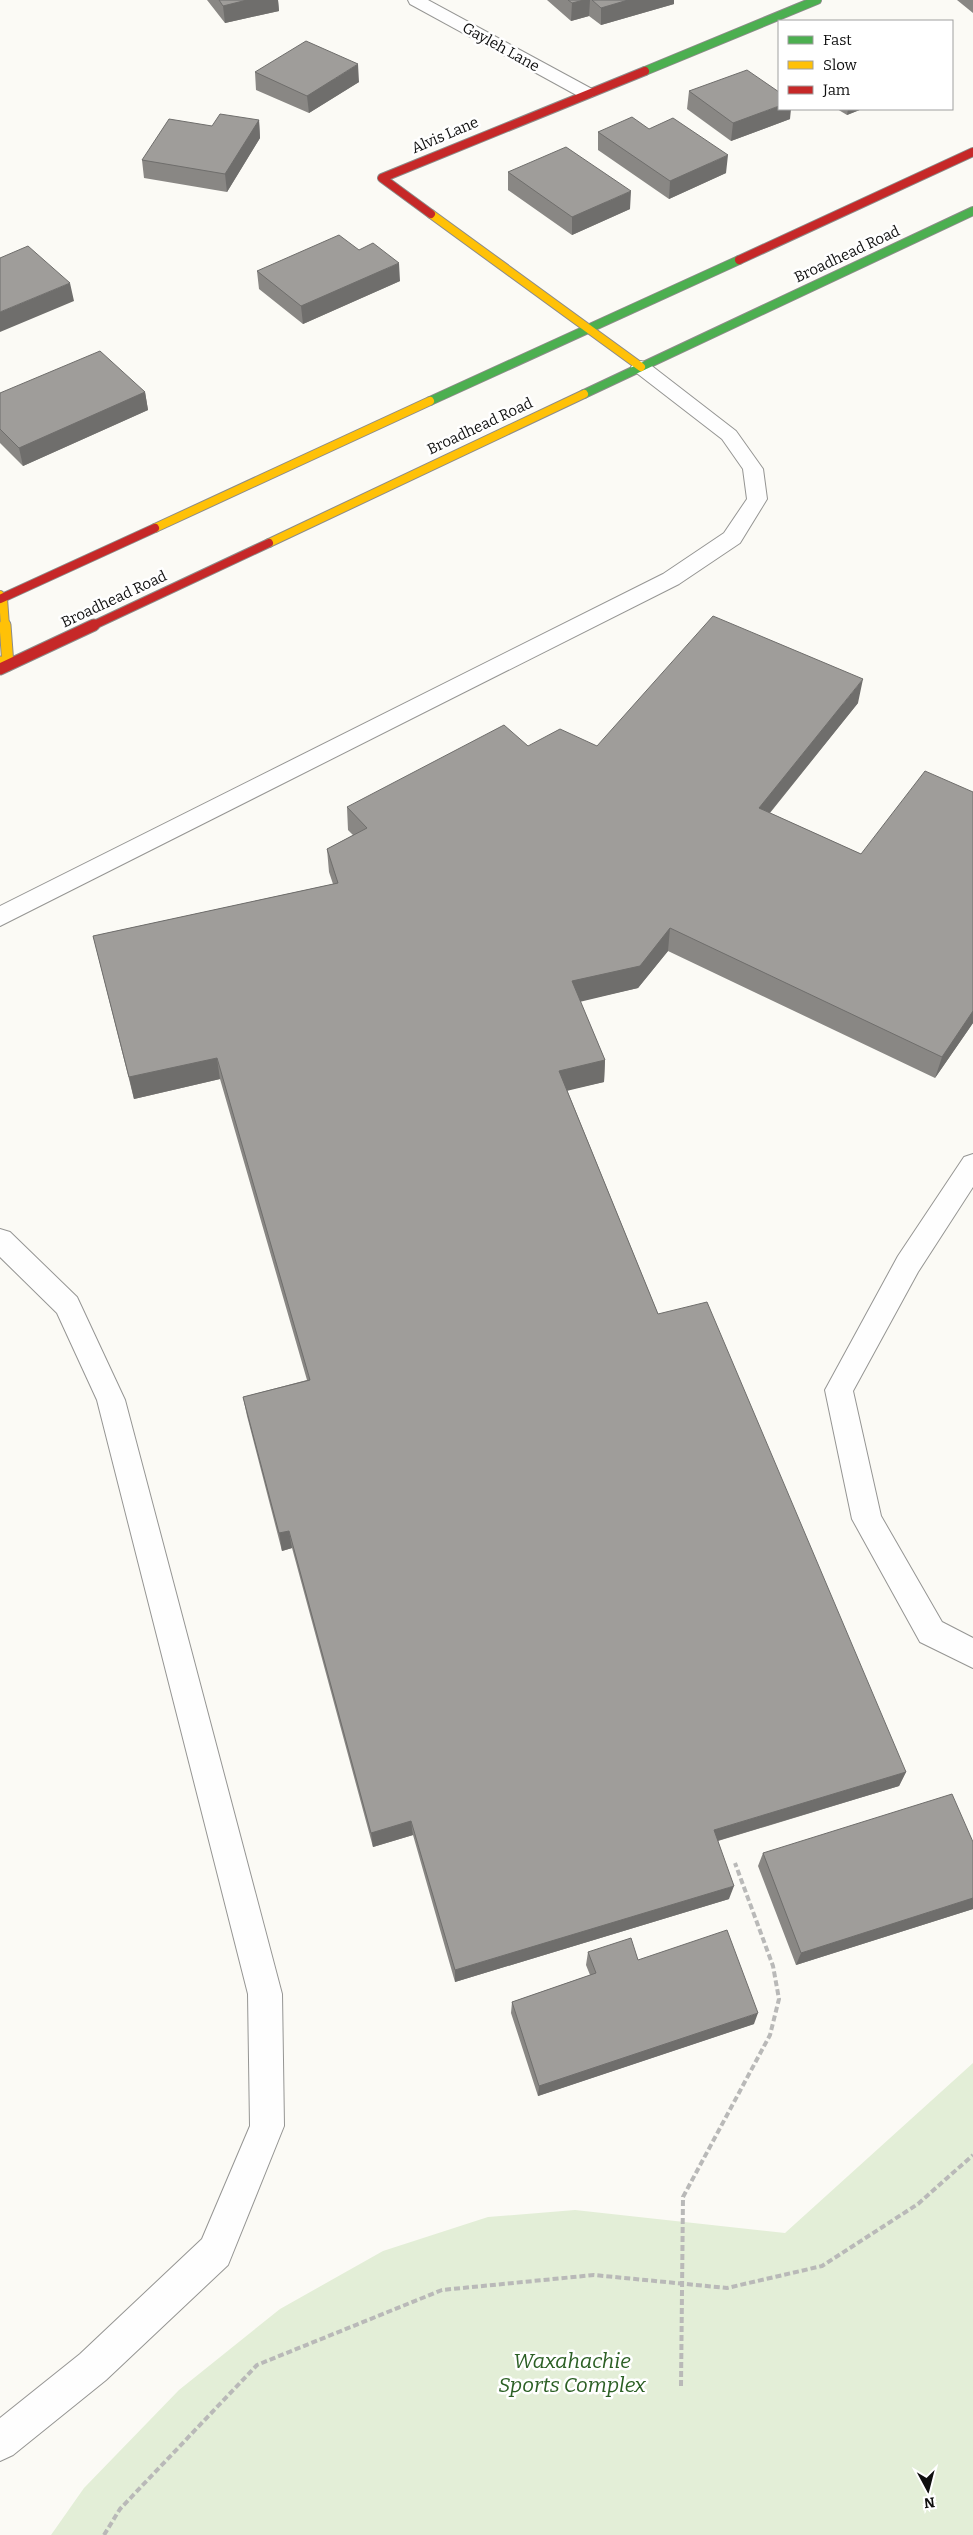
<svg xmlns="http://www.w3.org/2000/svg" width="973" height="2535" font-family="Bitter,serif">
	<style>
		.green { fill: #e3eed7 }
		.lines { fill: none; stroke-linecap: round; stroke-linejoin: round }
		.lane-casing { stroke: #959593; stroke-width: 2 }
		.street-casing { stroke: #959593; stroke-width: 2 }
		.fast-casing { stroke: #8c8b89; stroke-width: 10 }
		.slow-far1-casing { stroke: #8c8b89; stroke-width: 10 }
		.slow-casing { stroke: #8c8b89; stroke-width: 13 }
		.jam-far1-casing { stroke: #8c8b89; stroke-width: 10 }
		.jam-casing { stroke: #8c8b89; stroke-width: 13 }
		.path { stroke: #b9b9b8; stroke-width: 4; stroke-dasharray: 6 3; stroke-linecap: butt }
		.lane { fill: #fefefe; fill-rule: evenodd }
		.street { fill: #fefefe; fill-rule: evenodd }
		.fast { stroke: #4caf50; stroke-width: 8 }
		.slow-far1 { stroke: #ffc107; stroke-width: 8 }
		.slow { stroke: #ffc107; stroke-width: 11 }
		.jam-far1 { stroke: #c62828; stroke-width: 8 }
		.jam { stroke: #c62828; stroke-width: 11 }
		.wall { fill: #898784 }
		.shaded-wall { fill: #6f6e6c }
		.building { fill: #9f9d9a; stroke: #6f6e6c }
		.labels { text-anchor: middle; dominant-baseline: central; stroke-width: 5; stroke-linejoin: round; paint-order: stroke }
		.far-street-label { font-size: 15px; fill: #0f0f0f; stroke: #fff }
		.near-park-label { font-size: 21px; font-style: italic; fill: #2c6025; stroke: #fff }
	</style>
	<rect width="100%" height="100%" fill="#fbfaf5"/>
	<path class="green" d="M973 2063V2535H51L84 2488 179 2390 280 2309 383 2251 488 2217 575 2210 785 2233Z"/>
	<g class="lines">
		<g class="lane-casing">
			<path id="lane" d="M641 361 648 363 736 431 763 469 767 499 740 543 679 584 0 926V906L663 574 724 533 747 499 743 469 722 439 634 371 631 367 634 363Z
				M973 1154V1187L918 1272 853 1391 881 1516 942 1622 973 1638V1668L920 1642 857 1528 852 1519 825 1390 898 1256 964 1157Z
				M0 1229 10 1232 77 1297 125 1400 282 1994 284 2126 228 2265 106 2380 13 2455 0 2461V2418L80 2354 202 2239 250 2126 248 1994 97 1400 57 1313 0 1257Z"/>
		</g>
		<g class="street-casing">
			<path id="street" d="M408 0H428L592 89 595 93 592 97H580L410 4Z"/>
		</g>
		<g class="fast-casing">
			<path id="fast" d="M645 71 817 0
				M584 394 973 211
				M430 401 739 260"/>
		</g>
		<g class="slow-far1-casing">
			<path id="slow-far1" d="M431 214 641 367
				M155 528 430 401
				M269 543 584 394
				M0 595 3 598 5 626"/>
		</g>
		<g class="slow-casing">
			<path id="slow" d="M0 662 8 665 5 625"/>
		</g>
		<g class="jam-far1-casing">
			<path id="jam-far1" d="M431 214 382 178 645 71
				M739 260 973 152
				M0 599 155 528
				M92 626 269 543"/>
		</g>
		<g class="jam-casing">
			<path id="jam" d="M0 669 94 625"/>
		</g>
		<path class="path" d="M681 2386 683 2197 770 2035 779 1999 773 1966 735 1863
			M104 2535 120 2509 257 2365 442 2290 594 2275 727 2288 822 2266 918 2204 973 2155"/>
		<use href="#lane" class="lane"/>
		<use href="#street" class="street"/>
		<use href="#fast" class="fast"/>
		<use href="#slow-far1" class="slow-far1"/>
		<use href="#slow" class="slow"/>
		<use href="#jam-far1" class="jam-far1"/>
		<use href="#jam" class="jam"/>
	</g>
	<path class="wall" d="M207 0H278L279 11 225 23Z
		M547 0H674V4L601 25 589 16 571 21Z
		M957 0H973V13Z
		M255 72 359 82 309 113 256 90Z
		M689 91 790 119 731 141 687 109Z
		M837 109H862L847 115Z
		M259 120 260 138 227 192 144 178 142 160 212 126Z
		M649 129 726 173 669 199 598 150V132Z
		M508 172 630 209 572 235 508 190Z
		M359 250 400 281 303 324 259 289 257 271Z
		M145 392 148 410 23 466 0 443V393Z
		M858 703 770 813 861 854 973 792V1023L935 1078 668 951 638 988 580 1001 605 1060 604 1082 567 1090 658 1314 906 1772 899 1786 718 1841 729 1899 455 1982 413 1835 373 1847 292 1548 282 1551 247 1416 243 1397 307 1380 220 1079 134 1099 93 936 333 884 329 872 327 849 353 835 348 830 347 807 528 746H597Z
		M973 1842V1909L796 1965 758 1866 763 1853Z
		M588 1952 638 1960 754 2024 538 2096 511 2013 512 2002 590 1975 586 1965Z"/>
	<path class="shaded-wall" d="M247 0H278L279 11 225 23 223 6Z
		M584 0H590L589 16 571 21 572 3Z
		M628 0H674V4L601 25V8Z
		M358 64 359 82 309 113 307 96Z
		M779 106V109H791L790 119 731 141 733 123Z
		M848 109H862L847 115Z
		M259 120 260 138 227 192 225 174Z
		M728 155 726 173 669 199 670 181Z
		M631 191 630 209 572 235V217Z
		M399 263 400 281 303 324 301 306Z
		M70 283 74 301 0 332V312Z
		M145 392 148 410 23 466 19 448Z
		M863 679 858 703 755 831 759 808Z
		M670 928 668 951 638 988 571 1004 572 981Z
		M973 1011V1023L935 1078 942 1057Z
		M217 1058 220 1079 134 1099 129 1077Z
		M605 1060 604 1082 558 1093 559 1071Z
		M289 1531 292 1548 282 1551 279 1533Z
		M906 1772 899 1786 710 1843 714 1830Z
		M411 1821 413 1835 373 1847 371 1833Z
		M734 1886 729 1899 455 1982V1970Z
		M973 1898V1909L796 1965 801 1953Z
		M758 2013 754 2024 538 2096 539 2086Z"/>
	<path class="building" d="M219 0H247L223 6Z
		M568 0H584L572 3Z
		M592 0H628L601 8Z
		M306 41 358 64 307 96 255 72Z
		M747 70 779 92V106L733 123 689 91Z
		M220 114 259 120 225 174 142 160 169 119 212 126Z
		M632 117 649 129 673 118 728 155 670 181 598 132Z
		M566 147 631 191 572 217 508 172Z
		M339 235 359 250 373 243 399 263 301 306 257 271Z
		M28 246 70 283 0 312V258Z
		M100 351 145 392 19 448 0 429V393Z
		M713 616 863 679 759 808 861 854 925 771 973 792V1011L942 1057 670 928 640 966 572 981 605 1060 559 1071 658 1314 707 1302 906 1772 714 1830 734 1886 455 1970 411 1821 371 1833 289 1531 279 1533 243 1397 310 1380 217 1058 129 1077 93 936 338 883 327 849 367 828 347 807 504 725 528 746 560 729 597 746Z
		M952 1794 973 1842V1898L801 1953 763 1853Z
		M727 1930 758 2013 539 2086 512 2002 596 1973 588 1952 631 1938 638 1960Z"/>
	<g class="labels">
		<g class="far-street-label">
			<text transform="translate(501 47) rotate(29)">Gayleh Lane</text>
			<text transform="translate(445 135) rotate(-23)">Alvis Lane</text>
			<text transform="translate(847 254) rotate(-25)">Broadhead Road</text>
			<text transform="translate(480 426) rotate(-25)">Broadhead Road</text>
			<text transform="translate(114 599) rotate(-25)">Broadhead Road</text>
		</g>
		<g class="near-park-label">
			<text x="572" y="2361">Waxahachie<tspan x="572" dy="24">Sports Complex</tspan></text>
		</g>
	</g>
	<rect x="778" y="20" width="175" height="90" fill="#ffffff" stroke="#9f9f9f"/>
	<rect x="788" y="36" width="25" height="8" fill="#4caf50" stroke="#9f9f9f"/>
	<text x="823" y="45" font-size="15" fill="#0f0f0f">Fast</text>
	<rect x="788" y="61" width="25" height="8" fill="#ffc107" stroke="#9f9f9f"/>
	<text x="823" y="70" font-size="15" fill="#0f0f0f">Slow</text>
	<rect x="788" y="86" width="25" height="8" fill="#c62828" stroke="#9f9f9f"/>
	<text x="823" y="95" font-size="15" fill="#0f0f0f">Jam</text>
	<g transform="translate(928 2490) rotate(173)" stroke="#ffffff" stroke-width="4" paint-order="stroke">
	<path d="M0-4L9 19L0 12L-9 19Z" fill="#0f0f0f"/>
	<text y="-8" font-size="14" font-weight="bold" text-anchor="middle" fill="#0f0f0f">N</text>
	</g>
</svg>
